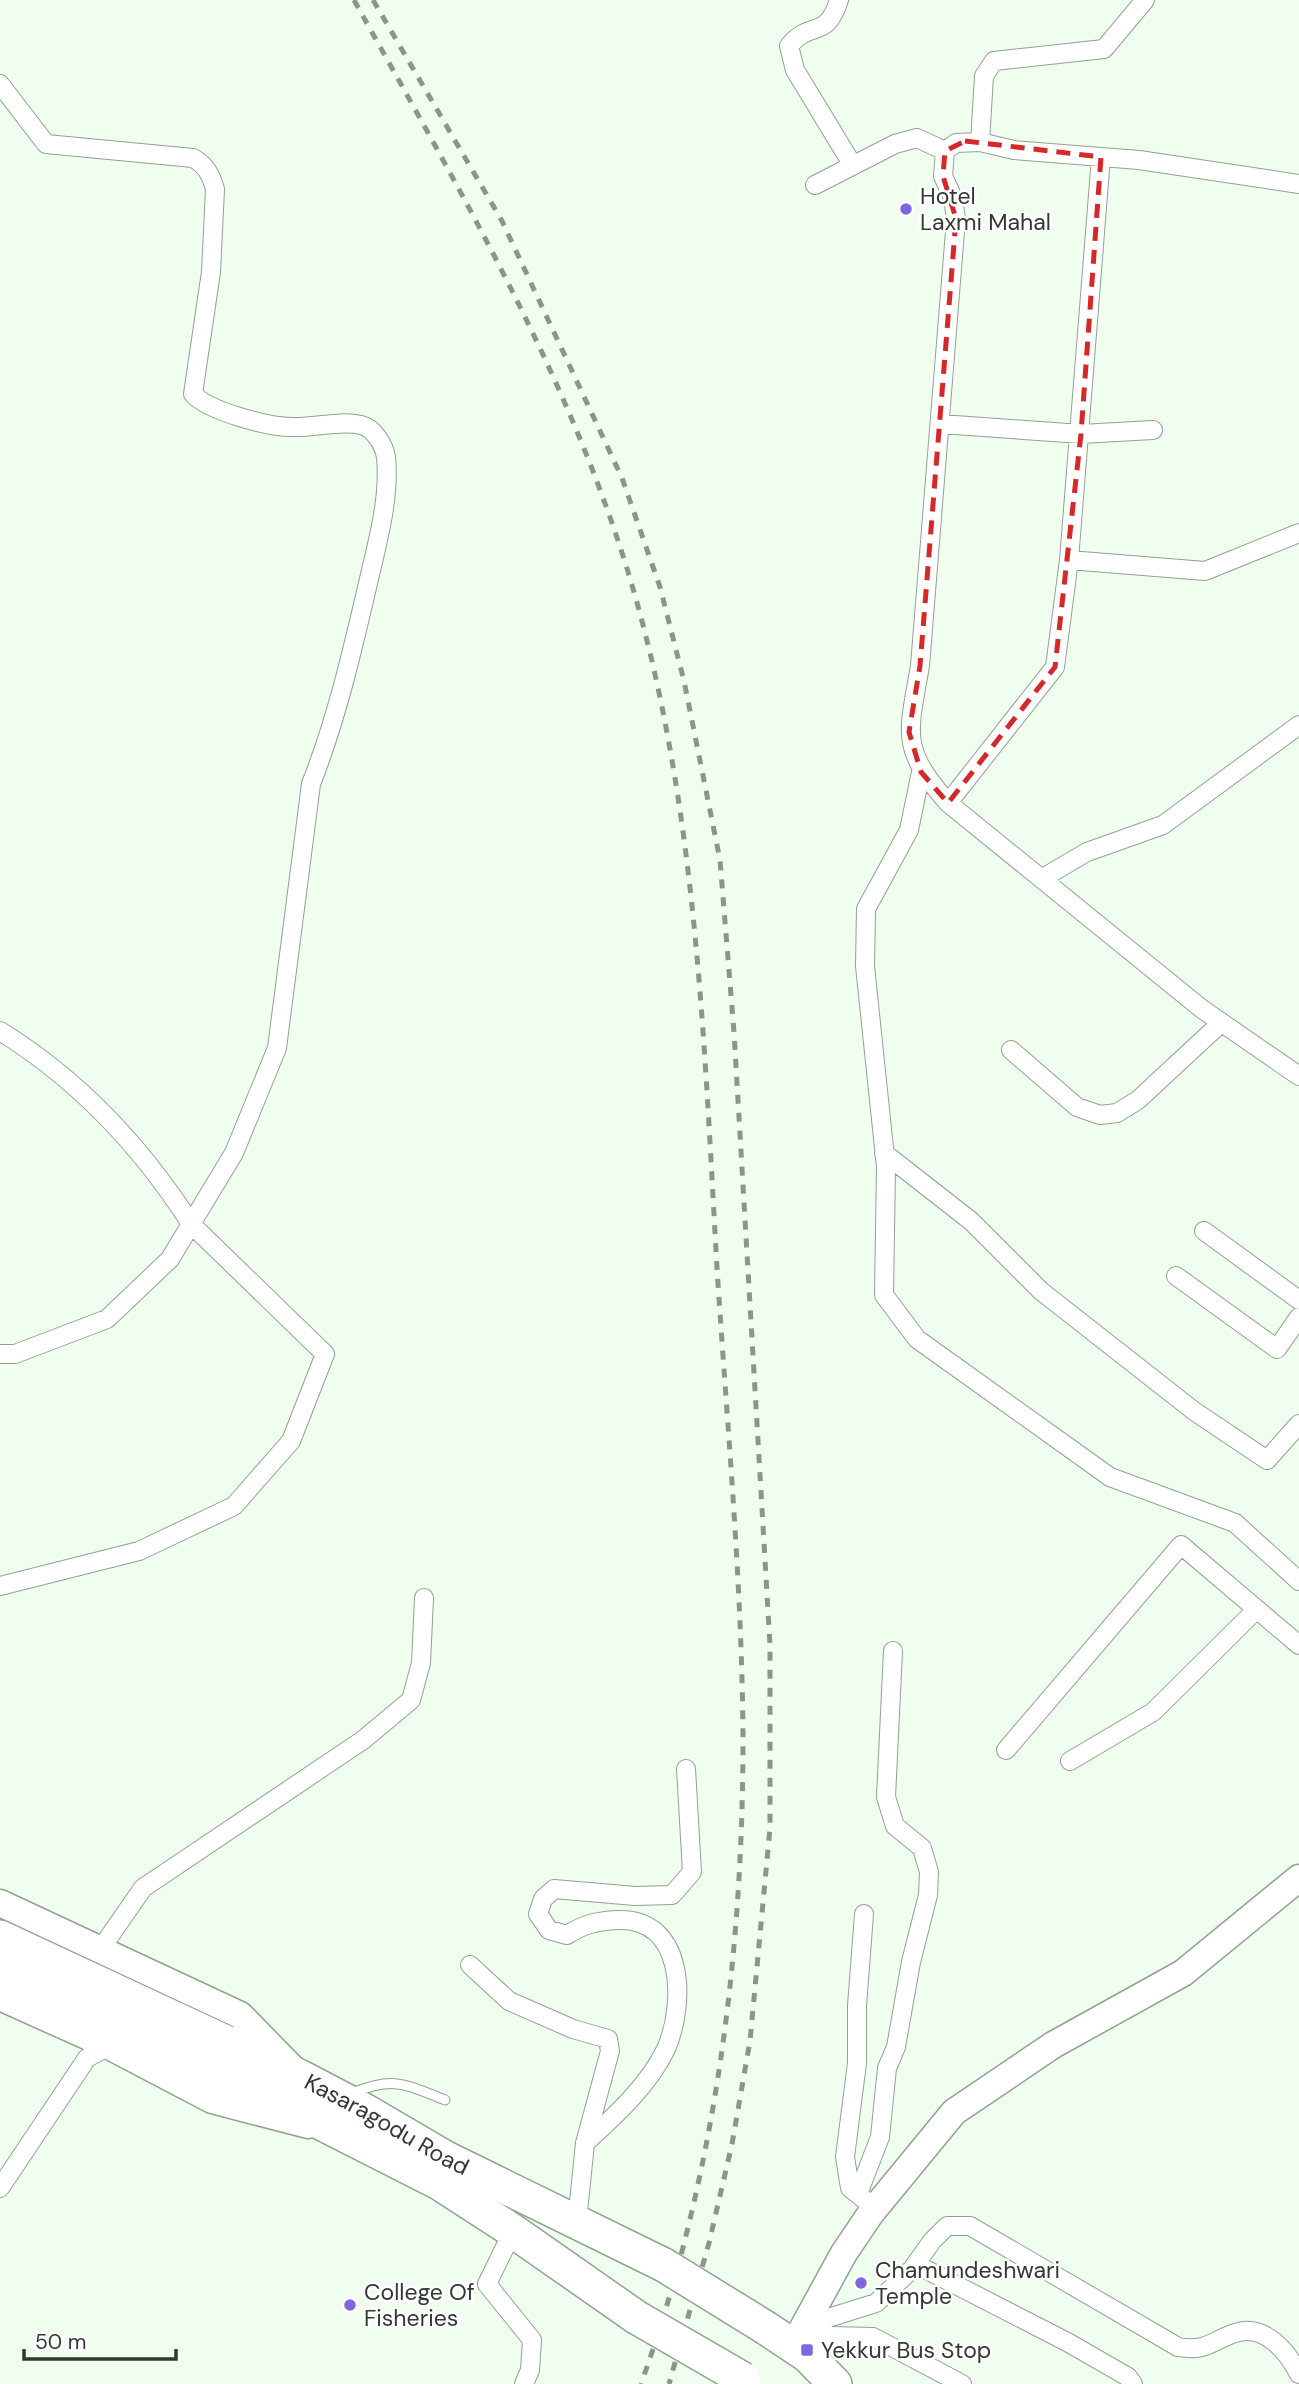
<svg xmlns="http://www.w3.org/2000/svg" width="1299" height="2384" font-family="'DM Sans',sans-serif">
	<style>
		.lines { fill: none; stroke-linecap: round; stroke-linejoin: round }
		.lane-casing { stroke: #91a291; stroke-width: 11 }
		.street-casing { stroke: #91a291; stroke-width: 20 }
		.secondary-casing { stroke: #91a291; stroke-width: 29 }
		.highway-casing { stroke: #91a291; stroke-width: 36 }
		.lane { stroke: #fff; stroke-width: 9 }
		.street { stroke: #fff; stroke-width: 18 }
		.secondary { stroke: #fff; stroke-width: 26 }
		.highway { stroke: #fff; stroke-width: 33 }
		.rail { stroke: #8b968b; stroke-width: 5; stroke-dasharray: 9 9; stroke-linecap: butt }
		.highway-bridge-casing { stroke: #91a291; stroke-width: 36; stroke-linecap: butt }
		.highway-bridge { stroke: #fff; stroke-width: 33 }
		.marked { fill: none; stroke: #d62828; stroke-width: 5; stroke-dasharray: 14 9; stroke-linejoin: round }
		.poi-dot { fill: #8067e2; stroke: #fff; stroke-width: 2.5 }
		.labels { text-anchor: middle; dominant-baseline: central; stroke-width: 5; stroke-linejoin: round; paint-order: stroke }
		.poi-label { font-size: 23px; fill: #323932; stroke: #fff; text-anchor: start }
		.street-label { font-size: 23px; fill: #323932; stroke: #fff }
	</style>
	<rect width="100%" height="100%" fill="#effeef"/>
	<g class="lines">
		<g class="lane-casing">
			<path id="lane" d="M352 2093C395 2076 404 2084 445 2100"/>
		</g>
		<g class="street-casing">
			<path id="street" d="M839 0C826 41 811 19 789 46L795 70 852 164
				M0 84 46 144 193 158C206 165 211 175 215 189L211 272 193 394C208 411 268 427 292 427 314 428 340 420 361 425 374 428 384 445 386 457 390 497 378 540 369 579 353 648 337 718 311 784L277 1048 234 1153 191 1224 325 1354 291 1441 234 1506 139 1551 0 1586
				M980 142 984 76 994 61 1104 49 1145 0
				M1299 184 1139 160 1014 150 980 142 956 143 945 151 943 176 953 198 956 219 920 666C908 735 900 748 948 803L1202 1009 1299 1076
				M815 185 895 144 917 138 945 151
				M941 424 1081 434 1153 430
				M1069 560 1101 157
				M921 772 909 830 866 909 865 966 886 1167 884 1295 917 1339 1110 1477 1235 1523 1299 1581
				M948 803 1055 667 1069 560 1205 571 1299 533
				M1041 879 1087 852 1163 825 1299 725
				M0 1031C79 1080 141 1146 191 1224L170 1259 107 1319 15 1354H0
				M1011 1050 1077 1107 1100 1115 1117 1113 1138 1100 1221 1023
				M884 1153 971 1221 1041 1291 1194 1411 1267 1460 1299 1424
				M1204 1231 1299 1300
				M1176 1276 1277 1349 1299 1317
				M1006 1750 1181 1545 1299 1645
				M1070 1761 1153 1712 1257 1609
				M864 1914 857 2006V2063L845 2157 850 2188 865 2200
				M100 1950 143 1888 363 1740 411 1700 421 1663 424 1598
				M470 1965 509 2001 573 2029 608 2039 610 2051 585 2143 577 2222
				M585 2143C614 2117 649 2085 666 2049 686 2003 685 1917 617 1920 597 1921 584 1924 567 1935L549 1930 538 1914 543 1899 554 1889 635 1896 672 1895 692 1872 686 1769
				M0 2188 87 2058 109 2046
				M858 2194 880 2137 887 2068 896 2047 911 1962 928 1895 929 1872 922 1848 895 1826 886 1797 893 1651
				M513 2231 487 2284 532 2340 530 2370 524 2384
				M912 2269 932 2241 947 2226H970L1178 2347C1207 2352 1211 2341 1235 2333 1264 2323 1287 2351 1299 2374
				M802 2339 828 2318 876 2303 912 2269 927 2270 1069 2343 1128 2377 1133 2384
				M803 2343 831 2336 873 2337 962 2384"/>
		</g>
		<g class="secondary-casing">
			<path id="secondary" d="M0 1903 240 2015 293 2069
				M0 1997 109 2046 212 2100 308 2125
				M793 2346 844 2253 871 2213 954 2112 1053 2045 1183 1973 1299 1878"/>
		</g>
		<g class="highway-casing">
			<g id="highway">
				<path id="s1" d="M0 1937 301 2077 364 2110 446 2158 664 2265"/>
				<path d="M0 1969 193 2058 439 2183 513 2231 636 2317"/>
				<path d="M766 2328 808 2356 835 2384"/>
			</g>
		</g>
		<use href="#lane" class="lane"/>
		<use href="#street" class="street"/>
		<use href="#secondary" class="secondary"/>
		<use href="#highway" class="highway"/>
		<path class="rail" d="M354 0C460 191 573 381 634 592 697 812 704 1042 717 1268 727 1424 742 1582 743 1738 743 1956 715 2178 641 2384
			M373 0 502 221 622 478 660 587 684 681 720 860 734 1032 770 1645V1828L750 2041 732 2144 709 2243 669 2384"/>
		<g class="highway-bridge-casing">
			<path id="highway-bridge" d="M664 2265 766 2328
				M636 2317 743 2379"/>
		</g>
		<use href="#highway-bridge" class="highway-bridge"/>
	</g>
	<path class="marked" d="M965 141 1101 157 1081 434 1055 667 948 803 921 772 909 732 920 666 956 219 943 176 945 151Z"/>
	<g class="poi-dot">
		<circle cx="906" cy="209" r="7"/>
		<circle cx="861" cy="2283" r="7"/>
		<circle cx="350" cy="2305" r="7"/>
		<rect x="800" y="2343" width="14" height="14" rx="3.5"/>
	</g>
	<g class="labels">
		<g class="poi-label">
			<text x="920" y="196">Hotel<tspan x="920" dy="26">Laxmi Mahal</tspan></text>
			<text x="875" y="2270">Chamundeshwari<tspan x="875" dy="26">Temple</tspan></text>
			<text x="364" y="2292">College Of<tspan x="364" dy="26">Fisheries</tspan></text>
			<text x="821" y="2350">Yekkur Bus Stop</text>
		</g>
		<g class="street-label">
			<text stroke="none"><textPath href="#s1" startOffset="430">Kasaragodu Road</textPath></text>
		</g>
	</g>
	<path d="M24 2349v10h152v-10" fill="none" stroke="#323932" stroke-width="3.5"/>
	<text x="35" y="2349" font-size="21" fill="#323932" stroke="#ffffff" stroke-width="5" paint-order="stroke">50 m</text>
</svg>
